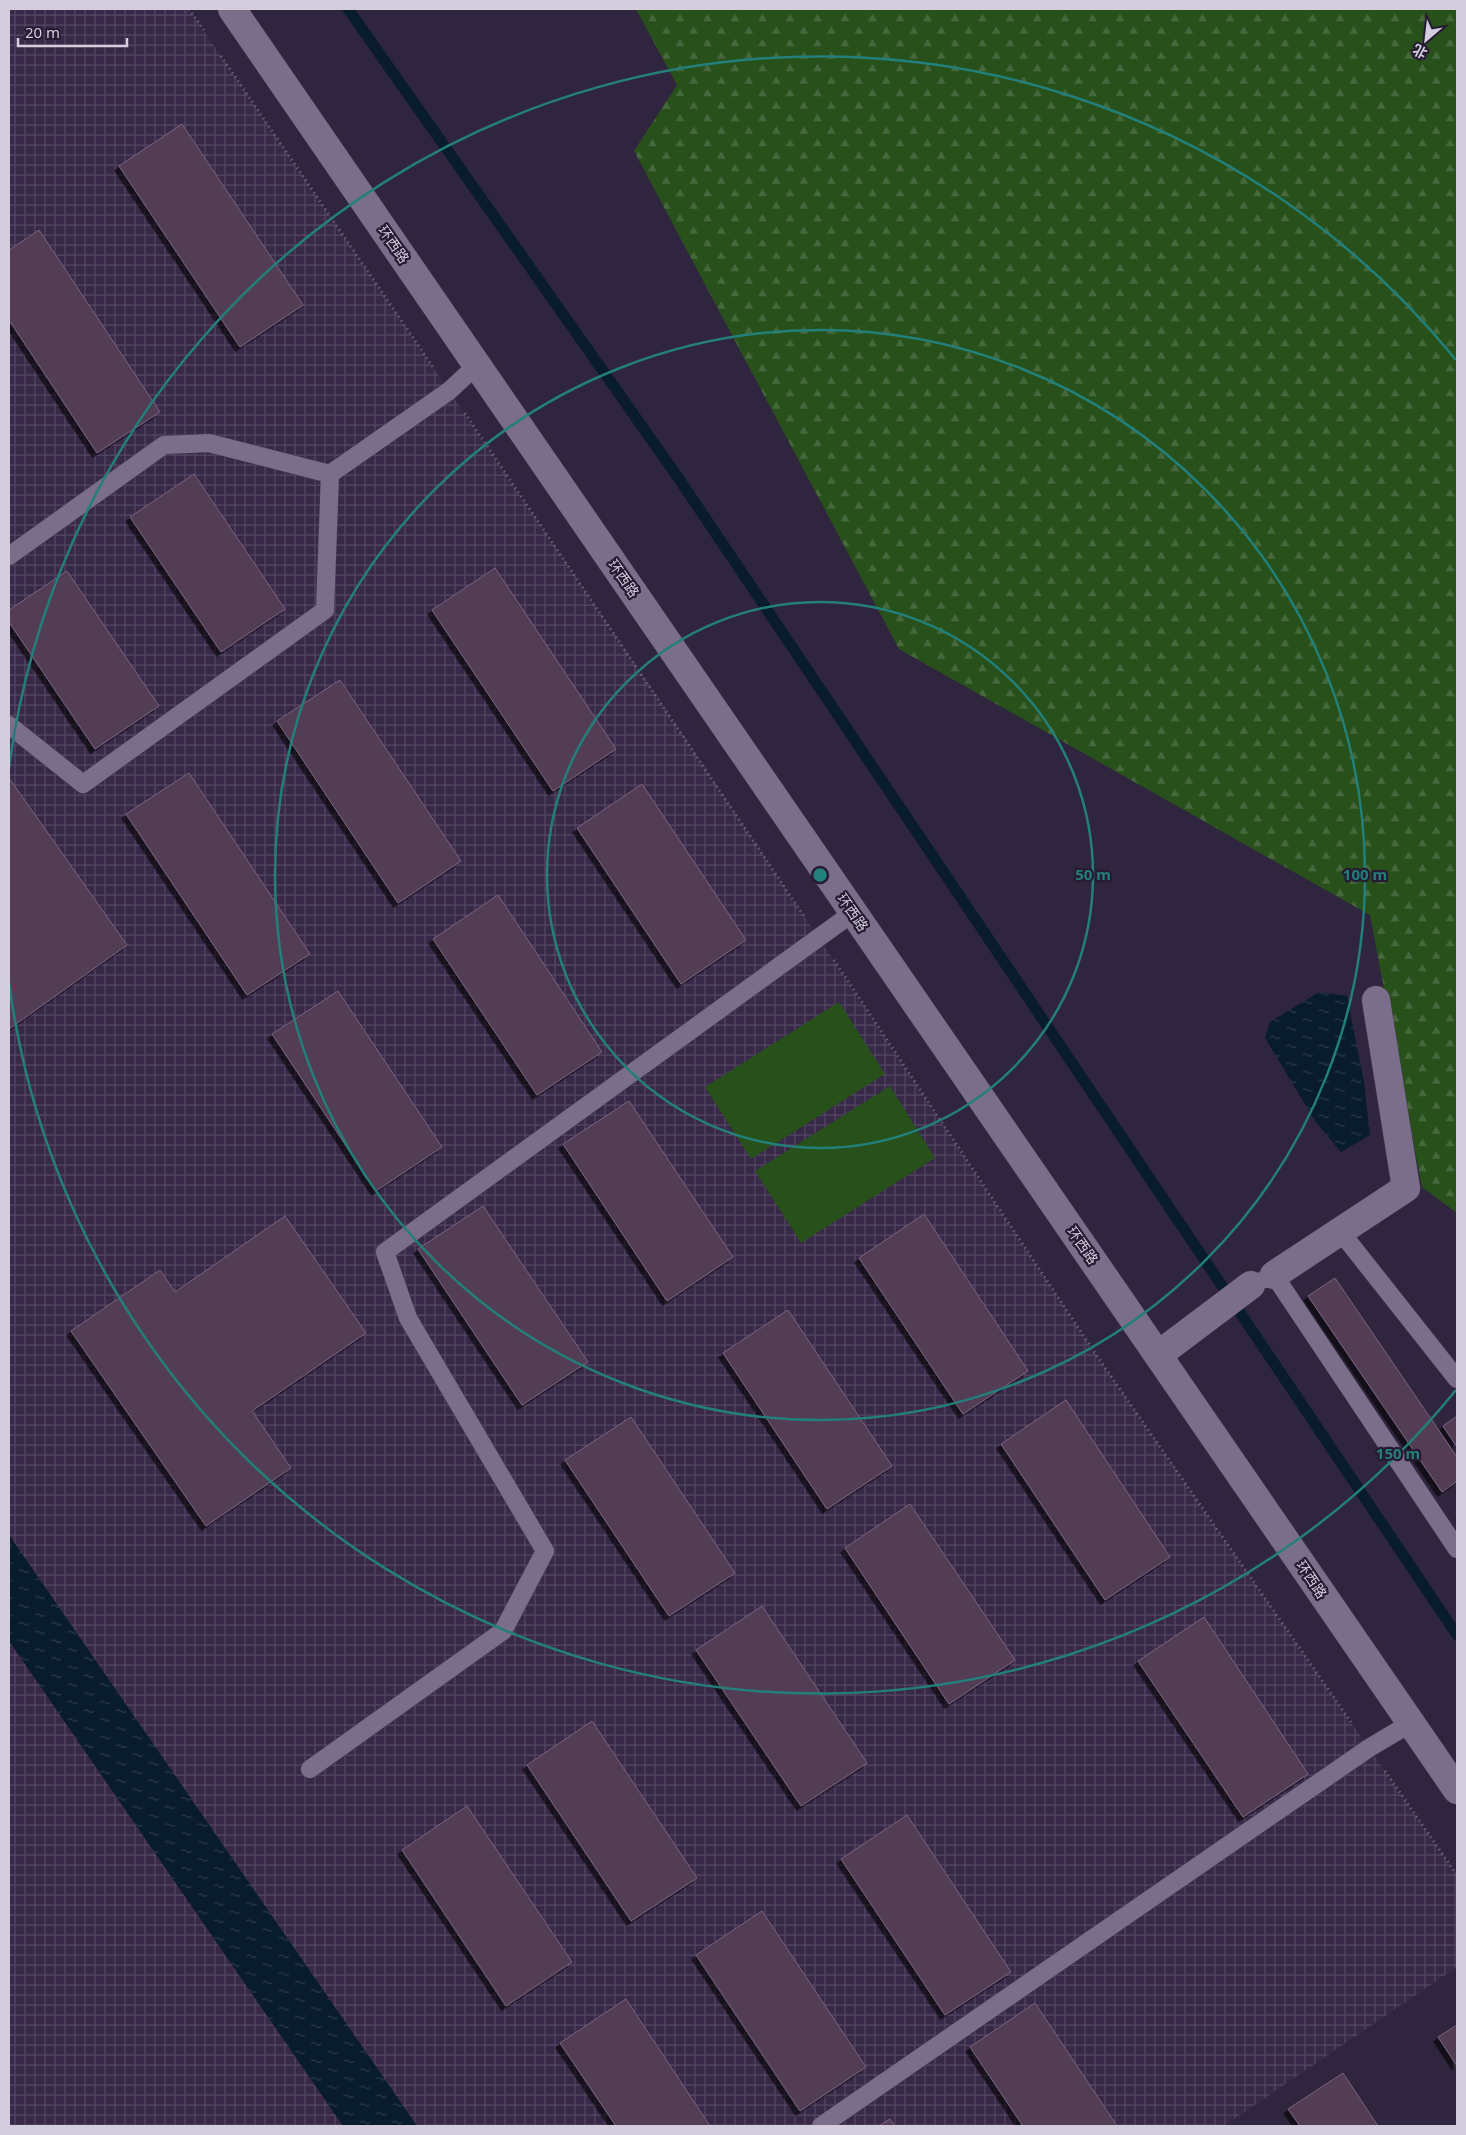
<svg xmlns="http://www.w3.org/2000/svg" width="1466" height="2135" font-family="'Noto Sans','Noto Sans SC',sans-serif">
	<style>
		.industrial { fill: url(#industrial-grid) }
		.grass { fill: #28501b }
		.forest { fill: url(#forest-firs) }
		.water { fill: url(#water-ripples) }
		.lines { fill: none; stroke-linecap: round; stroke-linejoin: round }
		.stream { stroke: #081c2d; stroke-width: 11 }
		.building { fill: #523d55; stroke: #79637d; filter: url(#shadow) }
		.service-casing { stroke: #493f54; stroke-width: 19 }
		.minor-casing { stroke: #493f54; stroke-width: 29 }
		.tertiary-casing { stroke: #493f54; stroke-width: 29 }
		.path { stroke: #776e83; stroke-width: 3; stroke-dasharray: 1 4; stroke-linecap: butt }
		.service { stroke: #7b6e8b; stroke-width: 18 }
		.minor { stroke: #7b6e8b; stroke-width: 28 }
		.tertiary { stroke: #7b6e8b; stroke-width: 28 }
		.ring { fill: none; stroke: #237f79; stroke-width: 2.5 }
		.labels { text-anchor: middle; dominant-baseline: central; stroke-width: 4.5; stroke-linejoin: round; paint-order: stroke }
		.street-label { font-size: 14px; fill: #d4cdde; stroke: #261b33 }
		.centre { fill: #237f79; stroke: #261b33; stroke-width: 2.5 }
		.ring-label { font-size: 15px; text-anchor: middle; font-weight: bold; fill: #237f79; stroke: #261b33; stroke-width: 4.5; stroke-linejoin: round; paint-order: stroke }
	</style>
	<defs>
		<pattern id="industrial-grid" width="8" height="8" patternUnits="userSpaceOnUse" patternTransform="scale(1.25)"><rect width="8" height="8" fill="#382949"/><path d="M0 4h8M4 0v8" fill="none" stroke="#544763"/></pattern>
		<pattern id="forest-firs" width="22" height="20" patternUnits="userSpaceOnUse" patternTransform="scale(1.25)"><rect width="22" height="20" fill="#28501b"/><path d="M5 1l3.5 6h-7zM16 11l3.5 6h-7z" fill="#46683c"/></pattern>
		<pattern id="water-ripples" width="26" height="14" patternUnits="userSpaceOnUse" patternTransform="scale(1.25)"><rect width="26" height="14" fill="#081c2d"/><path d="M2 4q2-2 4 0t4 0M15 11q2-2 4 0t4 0" fill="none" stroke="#2b3c4b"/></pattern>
		<filter id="shadow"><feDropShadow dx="-4.5" dy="4.5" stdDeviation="0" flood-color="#0009"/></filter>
	</defs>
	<rect width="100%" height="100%" fill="#30253e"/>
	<path class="industrial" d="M9 9H189L678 727 1097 1356 1457 1875V1967L1224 2126H417L9 1535Z
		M9 1641 343 2126H9Z"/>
	<path class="grass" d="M839 1002 885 1074 751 1159 705 1087Z
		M890 1086 935 1158 801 1243 755 1171Z"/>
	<path class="forest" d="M636 9H1457V1213L1422 1187 1370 915 899 649 634 151 677 85Z"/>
	<path class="water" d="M1319 992 1347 996 1364 1082 1370 1135 1341 1152 1315 1121 1265 1038 1270 1022Z
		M9 1535 417 2126H343L9 1641Z"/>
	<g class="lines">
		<path class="stream" d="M348 9 677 476 1457 1635"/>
	</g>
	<path class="building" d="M182 124 303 305 240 347 119 166Z
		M39 230 160 412 97 453 9 320V250Z
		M194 474 285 609 221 652 130 517Z
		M495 568 616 749 553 791 432 610Z
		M67 571 159 706 95 749 9 622V610Z
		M340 680 461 861 398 903 277 721Z
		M189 773 310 954 247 995 126 814Z
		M9 778 127 945 9 1029Z
		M642 784 746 940 681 984 577 828Z
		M498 895 602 1052 537 1095 433 939Z
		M338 991 442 1147 376 1191 272 1034Z
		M629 1101 733 1257 667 1301 563 1144Z
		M483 1206 588 1362 522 1405 418 1249Z
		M924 1214 1028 1371 963 1414 859 1258Z
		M285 1216 366 1333 252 1411 291 1468 206 1526 71 1331 160 1270 175 1292Z
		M1335 1278 1457 1457V1481L1442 1492 1308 1296Z
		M788 1310 892 1466 827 1509 723 1353Z
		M1066 1400 1170 1557 1105 1600 1001 1444Z
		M1457 1416V1447L1443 1426Z
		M631 1417 735 1573 669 1616 565 1460Z
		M910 1504 1015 1660 949 1704 845 1548Z
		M762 1606 867 1763 801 1806 696 1650Z
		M1204 1617 1308 1774 1243 1817 1138 1661Z
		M592 1721 697 1878 631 1921 527 1765Z
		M467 1806 572 1962 506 2006 402 1850Z
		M907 1815 1011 1972 945 2015 841 1859Z
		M762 1911 866 2067 800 2111 696 1955Z
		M626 1999 710 2126H616L560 2043Z
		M1035 2003 1117 2126H1023L970 2047Z
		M1457 2025V2066L1438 2037Z
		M1343 2073 1378 2126H1300L1288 2109Z
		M890 2119 895 2126H879Z"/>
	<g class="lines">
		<g class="service-casing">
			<path id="service" d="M9 556 164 445 209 443 330 474 449 391 477 365
				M9 725 83 784 325 610 330 474
				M1340 1231 1457 1379
				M1265 1279 1274 1275 1457 1549
				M310 1769 503 1631 545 1551 408 1318 385 1252 854 912
				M821 2126 1369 1748 1411 1723"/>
		</g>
		<g class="minor-casing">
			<path id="minor" d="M1274 1275 1406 1188 1376 1000
				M1158 1355 1251 1285"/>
		</g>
		<g class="tertiary-casing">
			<path id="tertiary" d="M232 9 1457 1790"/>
		</g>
		<path class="path" d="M189 9 204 30
			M221 56 433 367
			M465 413 804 916
			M834 960 1097 1356 1353 1725
			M1385 1771 1457 1875"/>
		<use href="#service" class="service"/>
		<use href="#minor" class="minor"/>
		<use href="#tertiary" class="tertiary"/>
	</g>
	<g class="ring">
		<circle cx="820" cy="875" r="273"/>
		<circle cx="820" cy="875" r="545"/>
		<path d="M1456 1390A818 818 0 0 1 9 982M9 768A818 818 0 0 1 1456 360"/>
	</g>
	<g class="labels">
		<g class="street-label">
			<text transform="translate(394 244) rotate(55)">环西路</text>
			<text transform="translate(624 578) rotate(55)">环西路</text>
			<text transform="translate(853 912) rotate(55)">环西路</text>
			<text transform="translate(1083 1245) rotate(55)">环西路</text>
			<text transform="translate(1312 1579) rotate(56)">环西路</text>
		</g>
	</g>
	<circle cx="820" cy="875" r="8" class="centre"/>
	<g class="ring-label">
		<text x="1093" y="880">50 m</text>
		<text x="1365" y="880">100 m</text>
		<text x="1398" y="1459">150 m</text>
	</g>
	<rect width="1466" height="2135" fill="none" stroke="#d4cdde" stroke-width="20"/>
	<g transform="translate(1426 40) rotate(208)" stroke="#261b33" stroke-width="4" paint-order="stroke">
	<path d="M0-4L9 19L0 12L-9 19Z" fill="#d4cdde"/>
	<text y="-8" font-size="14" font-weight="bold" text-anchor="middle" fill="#d4cdde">北</text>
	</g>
	<path d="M18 38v8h109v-8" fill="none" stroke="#d4cdde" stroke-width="2.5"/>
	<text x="25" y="38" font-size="15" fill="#d4cdde" stroke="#261b33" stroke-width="4" paint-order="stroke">20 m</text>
</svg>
